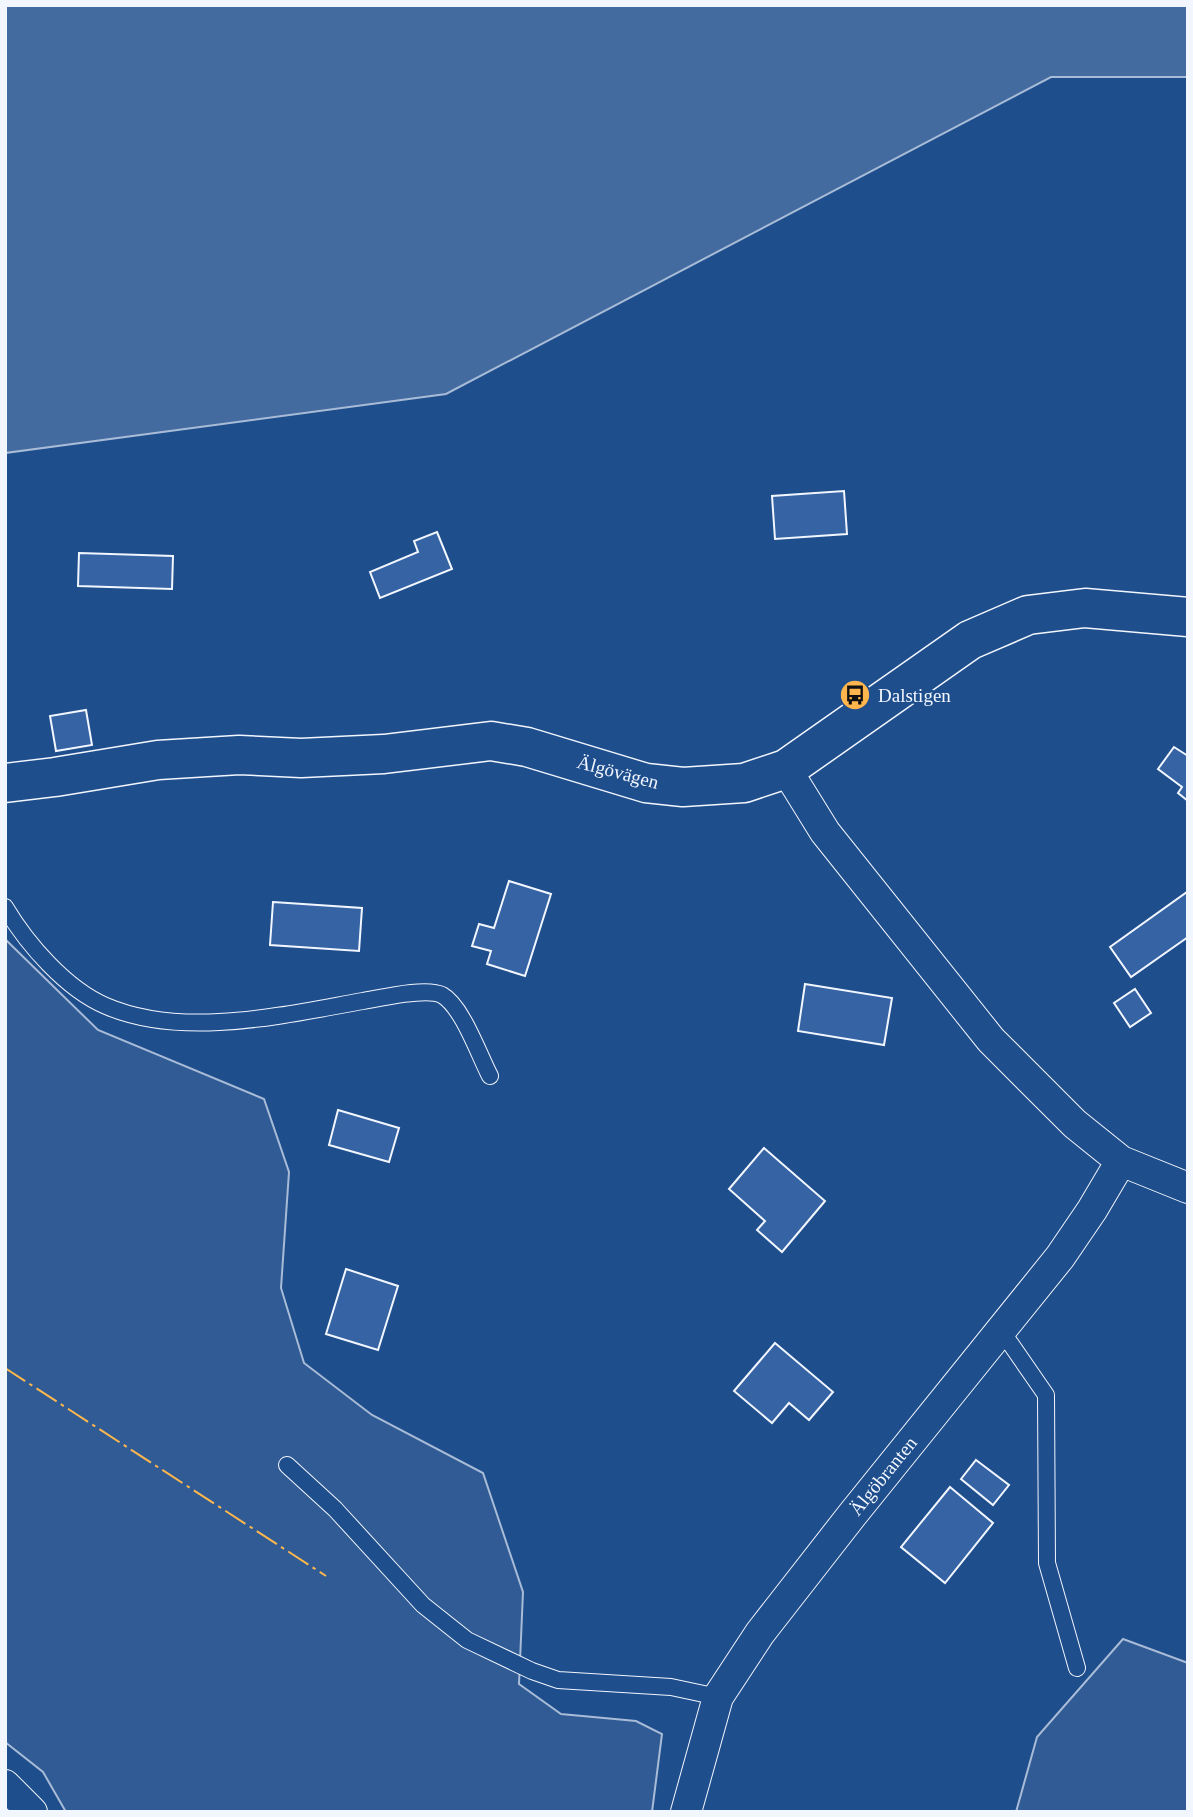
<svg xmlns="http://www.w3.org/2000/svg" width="1193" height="1817" font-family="Georgia,serif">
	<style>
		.built { fill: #305b95; stroke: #a8bbd7; stroke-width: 2 }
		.water { fill: #446ba0; stroke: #a8bbd7; stroke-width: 2 }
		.building { fill: #3563a3; stroke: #f2f6ff; stroke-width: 2 }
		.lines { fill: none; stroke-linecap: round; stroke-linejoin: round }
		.lane-casing { stroke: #f2f6ff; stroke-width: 18 }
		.street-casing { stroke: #f2f6ff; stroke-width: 32 }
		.secondary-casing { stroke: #f2f6ff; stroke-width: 41 }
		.lane { stroke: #1f4e8c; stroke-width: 16 }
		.street { stroke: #1f4e8c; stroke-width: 30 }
		.secondary { stroke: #1f4e8c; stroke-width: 38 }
		.power { stroke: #ffb74d; stroke-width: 2; stroke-dasharray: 24 5 3.5 5; stroke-linecap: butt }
		.labels { text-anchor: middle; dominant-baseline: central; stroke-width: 5; stroke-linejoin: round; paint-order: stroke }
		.poi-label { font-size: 19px; fill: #f2f6ff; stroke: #1f4e8c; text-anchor: start }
		.street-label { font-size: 19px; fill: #f2f6ff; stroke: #1f4e8c }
	</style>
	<rect width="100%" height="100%" fill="#1f4e8c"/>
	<path class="built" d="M5 939 98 1030 264 1099 289 1172 281 1288 304 1363 372 1415 483 1473 523 1592 519 1684 561 1714 636 1721 662 1734 652 1812H66L43 1772 5 1742Z
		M1123 1639 1188 1663V1812H1016L1037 1737Z"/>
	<path class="water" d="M5 5H1188V77H1051L446 394 5 453Z"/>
	<path class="building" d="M844 491 847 534 775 539 772 496Z
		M437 532 452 569 380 598 370 572 418 552 414 541Z
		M79 553 173 556 172 589 78 586Z
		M86 710 92 745 56 751 50 716Z
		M1174 747 1188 756V801L1178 793 1182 787 1158 769Z
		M509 881 551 894 525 976 487 964 491 951 472 946 479 924 494 928Z
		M1187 892 1188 937 1131 977 1110 947Z
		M273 902 362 908 359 951 270 945Z
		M805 984 892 998 884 1045 798 1031Z
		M1135 989 1151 1013 1130 1027 1114 1003Z
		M338 1110 399 1128 389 1162 329 1145Z
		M764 1148 825 1201 782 1252 757 1230 765 1221 729 1189Z
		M346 1269 398 1286 378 1350 326 1334Z
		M775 1343 833 1392 809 1420 789 1403 772 1423 734 1391Z
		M976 1460 1009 1485 993 1505 961 1479Z
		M950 1487 993 1523 945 1583 901 1547Z"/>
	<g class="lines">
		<g class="lane-casing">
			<path id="lane" d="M5 907C27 944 66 989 106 1006 183 1039 283 1015 363 1001 381 998 426 987 442 995 462 1006 479 1055 490 1076
				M1001 1330 1046 1395 1047 1563 1077 1668
				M287 1465 335 1509 423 1605 467 1640 532 1671 558 1680 671 1687 718 1697"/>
		</g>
		<g class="street-casing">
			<path id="street" d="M786 769 825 832 991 1040 1075 1124 1121 1161 1188 1188
				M5 1785 32 1812
				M686 1812 718 1697 760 1633 852 1515 1060 1257 1092 1210 1121 1161"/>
		</g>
		<g class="secondary-casing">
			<path id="secondary" d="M5 783 55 777 158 760 239 755 301 758 384 754 491 741 527 747 646 783 683 787 744 783 786 769 970 640 1028 615 1085 608 1188 617"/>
		</g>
		<use href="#lane" class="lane"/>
		<use href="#street" class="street"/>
		<use href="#secondary" class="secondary"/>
		<path class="power" d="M5 1368 326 1576"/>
	</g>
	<defs>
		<g id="bus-disc" transform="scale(1.575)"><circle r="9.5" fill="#ffb74d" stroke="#1f4e8c"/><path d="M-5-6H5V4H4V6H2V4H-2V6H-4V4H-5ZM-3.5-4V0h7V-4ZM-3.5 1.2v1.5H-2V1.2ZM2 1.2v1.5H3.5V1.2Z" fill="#111"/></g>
	</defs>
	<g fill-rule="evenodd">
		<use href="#bus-disc" x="855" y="695"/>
	</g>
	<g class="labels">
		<g class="poi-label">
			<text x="878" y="695">Dalstigen</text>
		</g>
		<g class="street-label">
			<text transform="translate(618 772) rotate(15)">Älgövägen</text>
			<text transform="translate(883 1476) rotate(-51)">Älgöbranten</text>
		</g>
	</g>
	<rect width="1193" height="1817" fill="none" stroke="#f2f6ff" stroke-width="14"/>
</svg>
